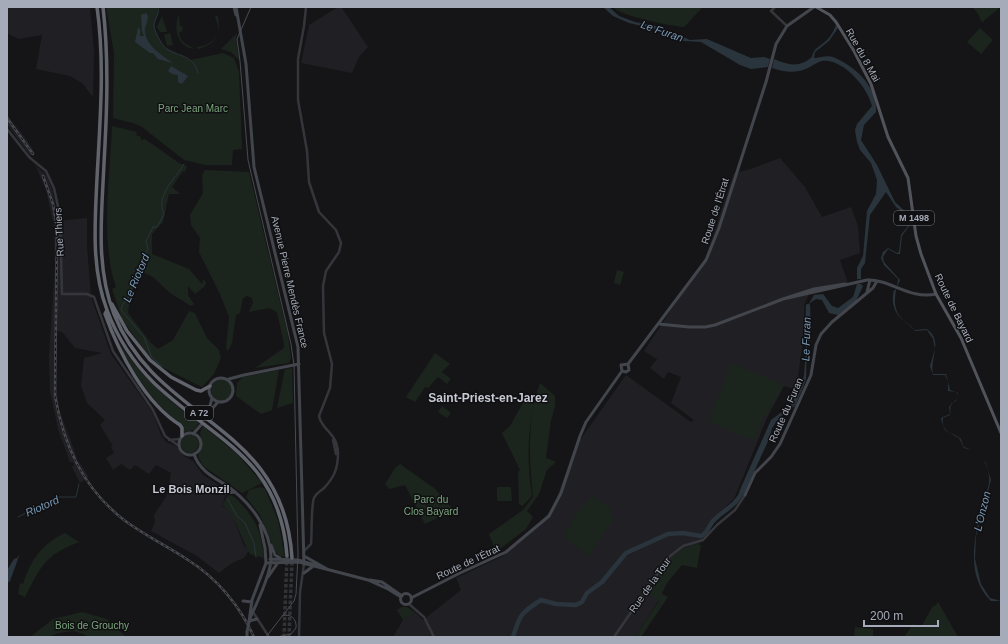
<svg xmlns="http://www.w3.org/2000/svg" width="1008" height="644" font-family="Arial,sans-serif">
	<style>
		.built { fill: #202024 }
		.green { fill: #1c251d }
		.water { fill: #2a343c }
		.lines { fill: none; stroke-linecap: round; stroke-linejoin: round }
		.stream { stroke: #2a343c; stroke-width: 1 }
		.river { stroke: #2a343c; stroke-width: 4.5 }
		.motorway-tunnel { stroke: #323337; stroke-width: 3.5; stroke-dasharray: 3.5 2; stroke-linecap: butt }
		.tertiary { stroke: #35363c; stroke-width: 2.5 }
		.secondary { stroke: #43454c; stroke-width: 3 }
		.primary { stroke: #51535b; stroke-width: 3 }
		.motorway { stroke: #61646d; stroke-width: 3.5 }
		.tram { stroke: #484a51; stroke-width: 1 }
		.rail-casing { stroke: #484a51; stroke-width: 2.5 }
		.rail { stroke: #101012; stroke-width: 1; stroke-dasharray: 3; stroke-linecap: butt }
		.secondary-bridge { stroke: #43454c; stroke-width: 3 }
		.labels { text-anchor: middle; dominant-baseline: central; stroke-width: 3; stroke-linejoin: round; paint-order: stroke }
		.shield { fill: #101012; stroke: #787c86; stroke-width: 1 }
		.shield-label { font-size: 9px; font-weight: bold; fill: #a5abb8 }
		.street-label { font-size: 10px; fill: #a5abb8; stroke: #101012 }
		.park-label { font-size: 10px; fill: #7ba57d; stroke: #101012 }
		.water-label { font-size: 11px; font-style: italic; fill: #7999b6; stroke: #101012 }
		.neighbourhood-label { font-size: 11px; font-weight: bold; fill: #c7cad4; stroke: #101012 }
		.quarter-label { font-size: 12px; font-weight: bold; fill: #c7cad4; stroke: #101012 }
	</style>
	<rect width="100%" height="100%" fill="#151517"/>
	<path class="built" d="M7 7H90L94 51 93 97 82 83 70 76 36 69 42 35 18 39 7 33Z
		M338 7 342 8 368 47 359 57 352 73 301 63 309 25Z
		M7 115 26 139 35 153 30 156 7 124Z
		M780 158 805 187 822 217 851 207 858 226 860 253 840 260 849 286 809 294 804 305V334L796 390 784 386 767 418 734 499 715 516 708 537 700 543 686 547 667 562 647 592 659 600 635 637H393L403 620 416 613 423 620 461 590 456 578 501 557 544 519 554 505 575 447 626 375 691 422 694 420 671 403 681 377 668 372 664 379 650 368 657 359 644 351 706 257 734 173 751 169Z
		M35 165 46 175 52 188 58 221 87 218V246L91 297 111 354 153 413 161 435 166 442 176 446 184 456 193 461 203 475 220 486 226 494 222 506 231 511 244 546 249 550 244 558 232 563 219 573 197 556 151 531 155 522 154 515 167 495 171 473 156 465 149 474 135 465 130 470 121 464 113 470 106 458 114 453 111 447 113 446 100 425 105 420 87 403 81 386 84 358 102 353 75 348 62 332 56 331V384L59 409 77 458 76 460 80 463 89 477 80 483 72 467 74 465 73 462H70L58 429 50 391 49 356 55 266 54 227 46 190Z"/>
	<path class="green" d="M106 7H157L158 14 154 23V28L163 46 190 60 223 53 234 58 239 72 242 149 233 150 232 165H205L184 160 142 127 133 123 113 118 114 53Z
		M613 7H703L684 27C671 26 620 16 613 7Z
		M972 7H1001L982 22 977 12Z
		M179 14 180 26H182L183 30 179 33C181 44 188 44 194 49 177 47 173 28 179 14Z
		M162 16 167 32H160L157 27Z
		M215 16H218C221 33 216 46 197 49V47C207 46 219 40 218 27 218 23 216 22 215 16Z
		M980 28 993 40 981 54 967 42Z
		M170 33 173 45 167 46 164 35Z
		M237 33 236 39 239 60 231 52 221 49Z
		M112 126 137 132 136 135 141 137V140L145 139 179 163 187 166 185 172 183 171 172 187 180 194H169L163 222 152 234V254L189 269 202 284 203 279 206 282 205 286 195 294 188 286V295L194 304 191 306 170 293 153 277 144 273C133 280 130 300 128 313L151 343 158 349 173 340 189 311 195 313 207 338 219 350 221 358 214 374 202 387 158 365 147 354 122 319 112 289 116 287C100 241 110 176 112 126Z
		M205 170 249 172 288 335 291 358 289 363 255 368 284 348V344L277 312 269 308 249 312 253 303 252 298 247 296 243 298 240 313 236 315 232 343 228 351 226 348 229 317 220 294 199 252 200 238 191 225 190 215 203 193 202 175Z
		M617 270 624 272 620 285 614 283Z
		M116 337C136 373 167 399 199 423L194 430 184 432 183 427C153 403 132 372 116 337Z
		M435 353 450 364 442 372 451 379 447 384 438 377 428 388 425 387 415 402 406 397Z
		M732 363 784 385 768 412 764 415 754 441 708 421Z
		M292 368 293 403 277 408 285 369Z
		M279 370 272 410 261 414 236 396 237 383 243 377Z
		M211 390a11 11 0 1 1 22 0a11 11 0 1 1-22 0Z
		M540 383 555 396V407L551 420 546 458 556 462 547 470 539 494 527 511 533 517 526 529 496 552 489 534 523 510 533 497C529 459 527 420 540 383Z
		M525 399 534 404C527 439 527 461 532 496L522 506 519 504 518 472 520 470 502 433 510 426Z
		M442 406 451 413 447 418 438 412Z
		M203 426 237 454 262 483 242 493 203 466 198 456 202 446 200 433Z
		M181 444a9 9 0 1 1 18 0a9 9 0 1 1-18 0Z
		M400 464 434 488 454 510 425 524 405 485 389 489 385 484 395 468Z
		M260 487 265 489 278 520 285 557 280 556 275 551 260 515 246 497 249 490Z
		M497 487H511L512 501H497Z
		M228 495C235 496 238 500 243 506 257 521 262 537 264 558L250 554C240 538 237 516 222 505Z
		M592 496 612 509 609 513 614 519 588 556 563 537 575 515Z
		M65 533 79 542C45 555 41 566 25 597L18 594 20 583 23 584C31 559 42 544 65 533Z
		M697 544 701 545 697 568 682 565 667 583 662 594 668 597 641 637H635L659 601 646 592C661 570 669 550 697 544Z
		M938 602 958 637H904L913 624 921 627 933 606H935Z
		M402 607H407L416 613 403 620 397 610Z
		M82 612 107 619 126 637H90L74 631 59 633 48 637H30L53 619Z
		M855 627 873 629V637H854Z"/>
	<path class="water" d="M603 7H609L619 16 635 22 661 27 690 40 707 39 751 58 764 57 770 59 768 67 751 69 740 65 701 42 684 41 651 28 629 23 613 16Z
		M146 13 148 16C148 21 144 28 145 32 146 46 163 56 173 63L158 59 153 53H150L135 42 138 28 140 29V36H144L142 31 141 15Z
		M836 25 838 28 829 41 815 52 814 58C820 58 827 55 833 57 855 66 878 87 876 112L864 125 861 140 877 165 895 202 909 215V226L902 236 900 254H897L888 249 883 257 884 262 900 280 897 287 898 279 884 265 881 258 883 252 888 248 897 253 899 252 901 235 908 226 909 218 896 207 886 192 870 215 865 263 861 269V279H857V268L863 256 867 211 876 194 877 180 871 163 860 150 857 142 855 130 857 124 872 106C868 88 843 58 822 61 817 62 812 66 808 68 795 74 784 72 772 68L774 59C788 65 799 68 812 57 813 48 821 46 827 40 831 36 834 30 836 25Z
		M171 66 188 76 182 84 178 82V75L172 74 168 71Z
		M857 284H861L863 286 856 301 838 315 829 313 822 300 816 299 810 303 808 309 806 379 804 385 795 406 780 417 772 428 769 439 744 494 739 492 771 420 791 405 804 376 807 332 806 309 814 295 823 294 832 306 838 308 853 297Z
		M894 290H896C894 302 894 312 904 321 908 324 911 325 914 330L927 329C944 342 929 359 933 374H946L950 390 958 393C958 400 955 400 952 404 949 407 951 412 950 415L943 418C941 435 951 431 960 438 962 440 962 444 964 447L972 450 982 458 972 450 964 448 959 438C949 433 943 431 941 418L950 414 949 407 952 403 956 401 958 395 956 392 948 391V382L945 375H933L930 366 935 349 933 339 927 330 915 331C912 329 911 326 908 324 896 316 890 305 894 290Z
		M982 459 986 463 991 480 976 536 975 559 981 584 990 598 1001 601H991C963 574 976 532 984 499 985 493 989 488 989 482 990 475 987 463 982 459Z
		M17 558 18 559 10 581 7 583V570L14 559Z"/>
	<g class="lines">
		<path class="stream" d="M158 7C160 15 155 17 154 25 154 30 159 40 163 45 172 58 193 51 198 73
			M162 366 152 358 144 337 121 310 123 304 129 297 136 276 148 249 146 241 153 227H157L164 214C155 196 175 179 184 164
			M227 498 237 516 245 523 254 543 256 557
			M18 517 58 497H76L79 484
			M17 558 19 556"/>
		<path class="river" d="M808 339V306
			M513 637C520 614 521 613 541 600L556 604 576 605 582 602 587 593 602 582 626 553 668 534 683 533 701 536C708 533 709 524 715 519 727 507 736 507 744 488"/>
		<path class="motorway-tunnel" d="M284 637 287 556
			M289 637 292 560"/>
		<path class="tertiary" d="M775 7 771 11 787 26
			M7 129 29 157 46 171 54 188 60 216 62 294H87L94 297 113 351 153 410 165 436 179 446
			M169 440 180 439
			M333 440 336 454
			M304 551 311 544C312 534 311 505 314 498 316 494 320 491 323 489 334 478 338 469 338 453 337 432 322 431 319 416L330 388 332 364 324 333 323 286 326 271 339 252 341 243 336 230 319 212 309 182 307 151 298 100V59L304 26 306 7
			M409 604 424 617 434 637
			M253 612 269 637
			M299 637 300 592 304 564
			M614 637 669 557 683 546 703 540 717 525 735 510 745 495"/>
		<path class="secondary" d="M234 7 236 15
			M236 7 246 64 254 167 298 347 304 564
			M845 284 814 289 783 299 867 280C890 279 910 300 936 294
			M867 292 870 280
			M659 324 689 327H705L715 325 783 299
			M628 364 706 260 719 228 766 82 776 44 787 26 814 7
			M622 371 626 372 629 370 628 364
			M622 371 621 365 628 364
			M209 390a12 12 0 1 1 24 0a12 12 0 1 1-24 0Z
			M229 379 244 375 299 364
			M210 411 218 402
			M208 414 212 398
			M179 444a11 11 0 1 1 22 0a11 11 0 1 1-22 0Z
			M193 434 201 425
			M194 454C199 470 213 477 226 485 250 502 272 530 271 560 270 576 257 603 250 618
			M224 484 226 493 235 492
			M745 495 755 473 771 457 780 444 811 375 816 345 821 334 832 322 873 288 877 281
			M271 545 275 555 280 558
			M304 556 327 569
			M270 559 298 560 315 565
			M266 563 299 562 368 580 388 589 401 597
			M304 573 312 567
			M268 577 277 564
			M370 580 382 582 402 596
			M400.5 599a5.5 5.5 0 1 1 11 0a5.5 5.5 0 1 1-11 0Z
			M411 598 460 573 506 552 549 516 561 493 580 436 586 422 622 371
			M243 601 252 602
			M249 621 257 619
			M249 622 252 600 266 563 265 548 260 525
			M247 632V637"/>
		<path class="primary" d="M816 7 830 15 836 22 854 51 871 84 888 137 908 178 916 236 921 254 936 294 961 338 1001 433"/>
		<path class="motorway" d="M97 7C105 63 100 121 97 178 95 222 91 268 107 310 117 337 134 363 154 383 215 441 280 458 287 556
			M103 7C109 59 107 111 104 163 102 213 95 266 114 314 157 423 284 422 292 558
			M112 304 127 331 150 360 171 377 196 390 201 391 210 386
			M107 310 105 314C119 353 145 403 180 425L182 428V436"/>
		<path class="tram" d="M251 7 237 39 240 61 248 160 291 344 294 365 298 555 296 594 294 601 266 637
			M277 637 291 634 296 628C297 619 291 613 282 616"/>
		<g class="rail-casing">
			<path id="rail" d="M7 118 33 154
				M43 176 53 204 57 228 55 396C64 446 83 488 124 520 144 535 167 546 188 560 217 578 240 606 254 637"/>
		</g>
		<use href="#rail" class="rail"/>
		<path class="secondary-bridge" d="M247 632 249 622"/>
	</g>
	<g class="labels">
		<g class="shield">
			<rect x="894" y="211" width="40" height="14" rx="3"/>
			<rect x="185" y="406" width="28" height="14" rx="3"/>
		</g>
		<g class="shield-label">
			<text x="914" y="218">M 1498</text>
			<text x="199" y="413">A 72</text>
		</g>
		<g class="street-label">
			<text transform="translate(863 55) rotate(61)">Rue du 8 Mai</text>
			<text transform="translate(715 211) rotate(-72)">Route de l'Étrat</text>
			<text transform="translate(59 232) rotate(-93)">Rue Thiers</text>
			<text transform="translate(290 282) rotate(77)">Avenue Pierre Mendès France</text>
			<text transform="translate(954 308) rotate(64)">Route de Bayard</text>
			<text transform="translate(786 410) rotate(-66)">Route du Furan</text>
			<text transform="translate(468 562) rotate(-25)">Route de l'Étrat</text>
			<text transform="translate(650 585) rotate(-55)">Rue de la Tour</text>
		</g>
		<g class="park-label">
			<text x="193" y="108">Parc Jean Marc</text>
			<text x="431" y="499">Parc du<tspan x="431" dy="12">Clos Bayard</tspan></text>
			<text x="92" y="625">Bois de Grouchy</text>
		</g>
		<g class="water-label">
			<text transform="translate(662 31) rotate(19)">Le Furan</text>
			<text transform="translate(136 278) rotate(-67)">Le Riotord</text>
			<text transform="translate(806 339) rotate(-88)">Le Furan</text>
			<text transform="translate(42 506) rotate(-24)">Riotord</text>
			<text transform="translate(982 511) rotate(-76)">L'Onzon</text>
		</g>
		<g class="neighbourhood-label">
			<text x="191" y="489">Le Bois Monzil</text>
		</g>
		<g class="quarter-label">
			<text x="488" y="398">Saint-Priest-en-Jarez</text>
		</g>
	</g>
	<rect width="1008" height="644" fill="none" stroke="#a5abb8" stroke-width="16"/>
	<path d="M864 620v6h74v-6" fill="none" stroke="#a5abb8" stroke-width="2"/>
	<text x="870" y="620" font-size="12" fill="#a5abb8" stroke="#101012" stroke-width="3" paint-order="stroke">200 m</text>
</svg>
